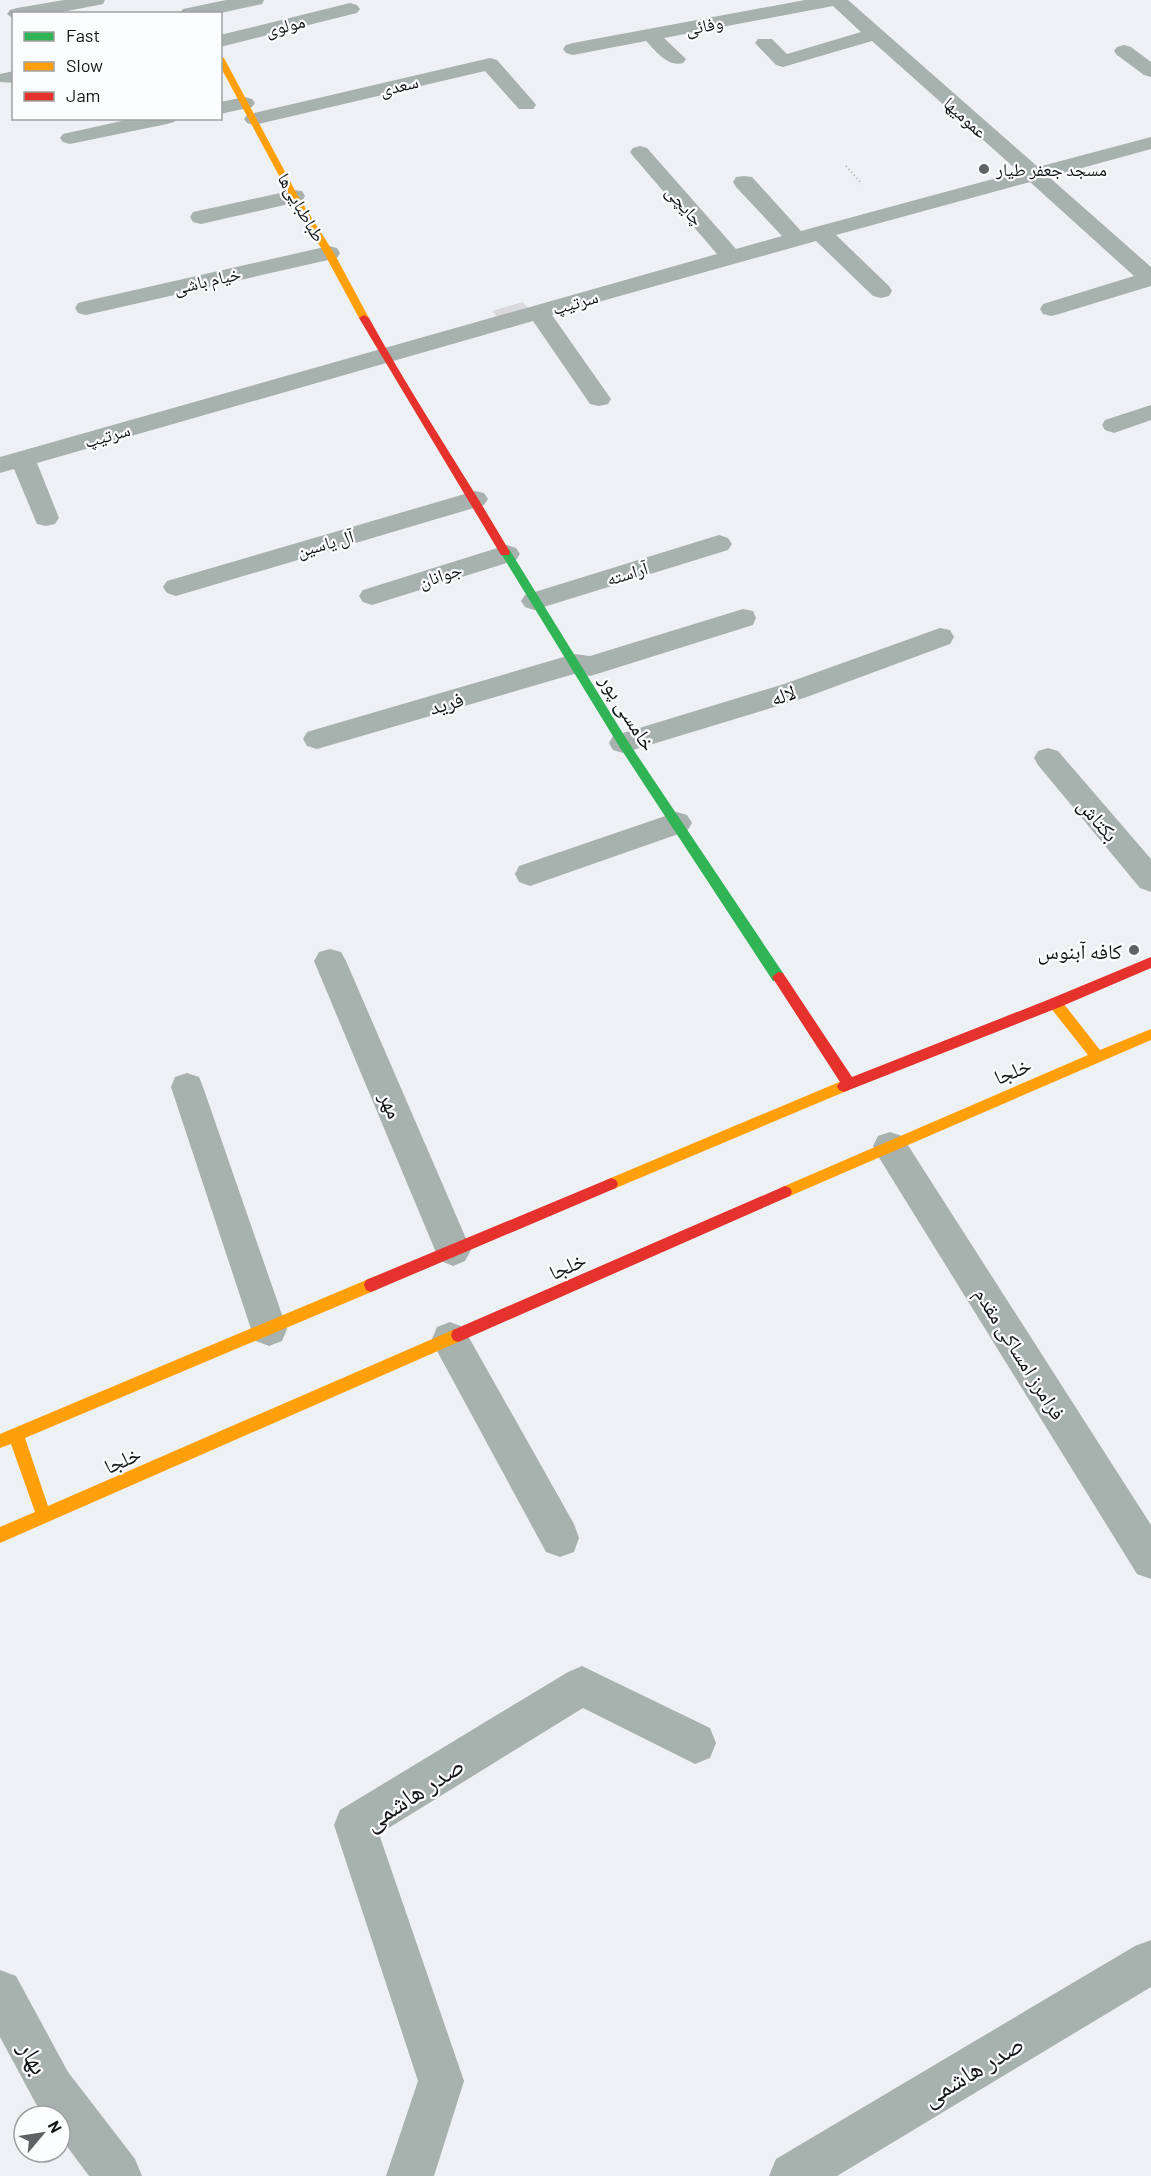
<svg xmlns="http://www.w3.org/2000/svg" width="1151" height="2176" font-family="Barlow,'Noto Naskh Arabic',sans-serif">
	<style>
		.building { fill: #d9d8da }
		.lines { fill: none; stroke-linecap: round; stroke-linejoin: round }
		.path { stroke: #adb2b1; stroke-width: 2; stroke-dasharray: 1 3; stroke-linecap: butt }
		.street { fill: #a7b1ad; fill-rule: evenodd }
		.fast { fill: #30b455; fill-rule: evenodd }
		.slow { fill: #ff9f0a; fill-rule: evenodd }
		.jam { fill: #e5322d; fill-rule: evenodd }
		.poi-dot { fill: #606264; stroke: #fcfdff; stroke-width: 2 }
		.labels { text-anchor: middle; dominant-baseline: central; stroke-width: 4.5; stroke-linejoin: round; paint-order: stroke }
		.far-street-label { font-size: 18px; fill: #131517; stroke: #fcfdff }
		.far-poi-label { font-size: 18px; fill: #131517; stroke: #fcfdff; text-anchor: start }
		.street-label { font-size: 21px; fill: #131517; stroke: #fcfdff }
		.poi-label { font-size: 21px; fill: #131517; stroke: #fcfdff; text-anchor: end }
		.near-street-label { font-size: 26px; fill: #131517; stroke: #fcfdff }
	</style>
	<rect width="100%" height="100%" fill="#eef1f4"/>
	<path class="building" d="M523 302 531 312 500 320 492 311Z"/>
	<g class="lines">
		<path class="path" d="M846 166 862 184"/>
		<path class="street" d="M64 0H105L103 4 52 14H14V19L7 14 10 10 17 8Z
			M226 0H264L262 4 216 14 180 13 183 9Z
			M805 0H848L1038 167 1151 137V149L1049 177 1151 267V286L1059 314 1051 316 1043 314 1040 309 1043 304 1134 276 1030 182 836 235 889 286 892 291 889 296 881 298 873 296 816 241 552 315 611 399 608 404 599 406 590 404 533 321 37 463 59 518 55 524 46 526 37 524 14 469 0 473V457L717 254 633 156 630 152 633 148 640 146 647 148 736 249 782 236 736 187 733 182 736 177 744 176 752 177 801 231 1019 172 872 41 783 67 776 65 755 43 758 39H772L787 54 861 32 833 6 664 38 686 59 683 63C667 67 657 52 646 41L573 55 566 53 563 49 566 45 573 43Z
			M350 3 357 5 360 9 357 13 220 47V35Z
			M1124 45 1131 47 1151 62V77L1144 75 1117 55 1114 51 1117 47Z
			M490 58 497 60 533 101 536 105 533 109H519L485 71 254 125 247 123 244 119 247 115 254 113Z
			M14 71V83L0 82V74Z
			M245 97 252 99 255 103 252 107 220 114V102Z
			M135 118H177L174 122 167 124 70 144 63 142 60 138 63 134Z
			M294 190 302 191 305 196 302 201 201 224 193 222 190 217 193 212Z
			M329 246 337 248 340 253 337 258 86 315 78 313 75 308 78 303 86 301Z
			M1151 405V420L1114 433 1105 430 1102 425 1105 420Z
			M475 491 484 493 488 499 484 505 176 596 167 593 163 587 167 581Z
			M719 535 728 538 732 544 728 550 534 610 525 607 521 601 525 595Z
			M507 545 516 548 520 554 516 560 372 605 363 602 359 596 363 590Z
			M743 609 753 611 756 618 753 625 600 673 590 676 574 674 317 749 307 746 303 739 307 732 317 729 574 654 590 656Z
			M940 628 950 630 954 637 950 644 804 698 623 753 613 750 609 743 613 736 784 684Z
			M1048 748 1058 751 1151 859V892L1140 888 1038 765 1034 758 1038 751Z
			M677 812 687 815 692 823 687 831 530 886 519 882 515 874 519 866Z
			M330 949 341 952 346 961 471 1250 465 1261 453 1266 441 1261 435 1250 314 961 319 952Z
			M187 1073 199 1077 203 1087 287 1329 282 1341 269 1346 256 1341 251 1329 171 1087 175 1077Z
			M890 1132 902 1136 1151 1525V1579L1137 1574 878 1156 873 1146 878 1136Z
			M450 1322 463 1327 574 1524 579 1538 574 1552 560 1557 546 1552 437 1351 432 1339 437 1327Z
			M582 1666 710 1728 716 1743 710 1758 695 1764 583 1708 379 1834 464 2081 434 2176H386L418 2081 334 1825 340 1810 568 1672Z
			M1151 1940V1987L837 2176H769L776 2159 1135 1946Z
			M0 1970 16 1976 68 2072 135 2159 142 2176H89L60 2137V2116H45L36 2104 0 2037Z"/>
		<path class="fast" d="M505 548 509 549 627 740 783 973 784 977 783 981H773L619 746 500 552Z"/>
		<path class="slow" d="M220 56 224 58 298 196 334 253 369 318 367 320 359 318 324 253 290 196 220 66Z
			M1055 998 1060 999 1100 1050 1151 1029V1040L790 1196 785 1198 780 1196 778 1192 780 1188 1088 1055 1050 1007 1048 1003 1050 999Z
			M844 1080 849 1082 851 1086 849 1090 616 1188 611 1190 606 1188 604 1184 606 1180Z
			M371 1278 376 1280 378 1285 376 1290 25 1438 48 1506 453 1330 458 1328 463 1330 465 1335 463 1340 0 1543V1527L35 1512 11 1444 0 1448V1434Z"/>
		<path class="jam" d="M364 315 369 318C413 398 464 473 510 552L509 555H501L359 318Z
			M1151 957V968L1060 1007 844 1092 839 1090 837 1086 840 1082 772 977 778 972 783 973 852 1077 1050 999Z
			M611 1178 616 1180 618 1184 616 1188 376 1290 371 1292 366 1290 364 1285 366 1280Z
			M785 1186 790 1188 792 1192 790 1196 463 1340 458 1342 453 1340 451 1335 453 1330Z"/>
	</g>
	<g class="poi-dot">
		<circle cx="984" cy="169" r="6"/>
		<circle cx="1134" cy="950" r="6"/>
	</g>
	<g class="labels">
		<g class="far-street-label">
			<text transform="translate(285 25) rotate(-14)">مولوی</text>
			<text transform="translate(704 25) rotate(-11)">وفائی</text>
			<text transform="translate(399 85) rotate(-13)">سعدی</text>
			<text transform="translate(966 117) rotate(42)">عمومیها</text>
			<text transform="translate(685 205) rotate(49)">چایچی</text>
			<text transform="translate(302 207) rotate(60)">طباطبایی‌ها</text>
			<text transform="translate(207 280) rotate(-13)">خیام باشی</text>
			<text transform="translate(575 302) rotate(-16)">سرتیپ</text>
			<text transform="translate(107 435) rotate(-16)">سرتیپ</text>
			<text transform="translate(325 543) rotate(-16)">آل یاسین</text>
			<text transform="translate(627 573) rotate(-17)">آراسته</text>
			<text transform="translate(440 575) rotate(-18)">جوانان</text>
		</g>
		<g class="far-poi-label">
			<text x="996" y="169">مسجد جعفر طیار</text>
		</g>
		<g class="street-label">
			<text transform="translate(783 694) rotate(-18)">لاله</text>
			<text transform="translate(446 702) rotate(-16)">فرید</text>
			<text transform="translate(629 712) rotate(58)">خامسی پور</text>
			<text transform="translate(1099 819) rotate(50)">بکتاش</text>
			<text transform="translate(1012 1070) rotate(-23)">خلجا</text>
			<text transform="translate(392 1105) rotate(67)">مهر</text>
			<text transform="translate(567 1265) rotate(-24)">خلجا</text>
			<text transform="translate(1021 1353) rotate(58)">فرامرز امساکی مقدم</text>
			<text transform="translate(122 1459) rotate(-24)">خلجا</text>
		</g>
		<g class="poi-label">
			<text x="1122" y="950">کافه آبنوس</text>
		</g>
		<g class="near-street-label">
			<text transform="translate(413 1792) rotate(-33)">صدر هاشمی</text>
			<text transform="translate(35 2057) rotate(61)">بهار</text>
			<text transform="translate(972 2069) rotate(-31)">صدر هاشمی</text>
		</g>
	</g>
	<rect x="12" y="12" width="210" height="108" fill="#fcfdff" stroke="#9fa0a2" stroke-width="1.5"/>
	<rect x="24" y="32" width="30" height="9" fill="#30b455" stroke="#9fa0a2" stroke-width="1.5"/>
	<text x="66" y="42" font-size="18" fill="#131517">Fast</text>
	<rect x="24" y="62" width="30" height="9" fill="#ff9f0a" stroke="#9fa0a2" stroke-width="1.5"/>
	<text x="66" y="72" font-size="18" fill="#131517">Slow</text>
	<rect x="24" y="92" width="30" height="9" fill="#e5322d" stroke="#9fa0a2" stroke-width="1.5"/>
	<text x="66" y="102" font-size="18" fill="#131517">Jam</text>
	<g transform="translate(42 2134) rotate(61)"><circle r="28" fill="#fcfdff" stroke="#9fa0a2" stroke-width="1.5"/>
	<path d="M0-4.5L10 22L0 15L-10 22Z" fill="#606264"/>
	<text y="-9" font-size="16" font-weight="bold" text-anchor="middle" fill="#131517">N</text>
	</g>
</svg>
